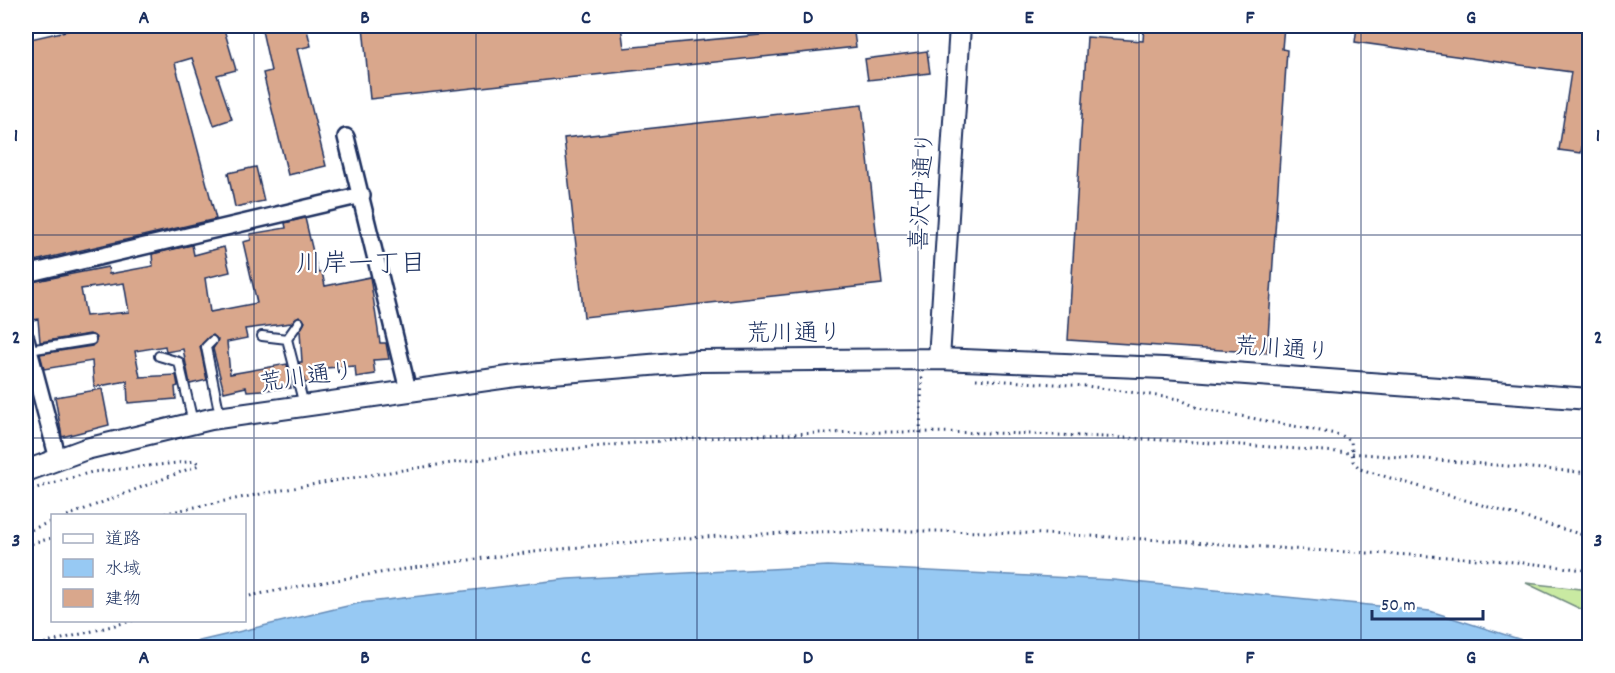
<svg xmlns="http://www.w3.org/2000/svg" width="1615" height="673" font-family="Dekko,'Klee One',sans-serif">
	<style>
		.green { fill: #c9eaa2; stroke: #728c80; stroke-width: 1.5 }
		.water { fill: #97c9f3; stroke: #658bb7; stroke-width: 1.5 }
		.building { fill: #d9a78c; stroke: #1b2f5e; stroke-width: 1.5; fill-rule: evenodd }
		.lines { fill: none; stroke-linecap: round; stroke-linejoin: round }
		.lane-casing { stroke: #1b2f5e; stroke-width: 12 }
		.street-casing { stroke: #1b2f5e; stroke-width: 20 }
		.secondary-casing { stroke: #1b2f5e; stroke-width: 24 }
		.path { stroke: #1b2f5e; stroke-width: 3; stroke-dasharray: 1.5 4.5; stroke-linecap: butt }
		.lane { stroke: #fff; stroke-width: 8 }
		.street { stroke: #fff; stroke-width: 15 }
		.secondary { stroke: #fff; stroke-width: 20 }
		.grid { fill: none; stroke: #1b2f5e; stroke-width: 1.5; stroke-opacity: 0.55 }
		.labels { text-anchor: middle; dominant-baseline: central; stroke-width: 4.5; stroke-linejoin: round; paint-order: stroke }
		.street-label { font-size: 24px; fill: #1b2f5e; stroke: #fff }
		.neighbourhood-label { font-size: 26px; fill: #1b2f5e; stroke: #fff }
		.neatline { fill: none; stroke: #1b2f5e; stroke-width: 2 }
		.grid-label { font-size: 20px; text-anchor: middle; font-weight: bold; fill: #1b2f5e }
	</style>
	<rect width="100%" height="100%" fill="#fff"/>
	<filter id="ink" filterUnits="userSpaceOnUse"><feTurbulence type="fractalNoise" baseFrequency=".0167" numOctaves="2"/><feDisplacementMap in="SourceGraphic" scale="12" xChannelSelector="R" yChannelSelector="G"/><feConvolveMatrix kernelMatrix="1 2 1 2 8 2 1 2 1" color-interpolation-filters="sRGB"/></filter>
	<g filter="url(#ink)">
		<path class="green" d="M1526 583 1589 590V613Z"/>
		<path class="water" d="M828 566 1113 580 1430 611 1544 647H174L360 603 568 579Z"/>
		<path class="building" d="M88 26H223L236 70 217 75 232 119 214 125 192 58 175 63 216 219 26 263V40Z
			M261 26H306L311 46 297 49 326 166 288 175 263 73 271 71Z
			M363 26H621L624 48 853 26 856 47 370 99Z
			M1144 26H1284L1282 49 1287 50 1267 353 1068 340 1087 37 1143 41Z
			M1357 26 1590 27V94L1581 153 1559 150 1571 72 1355 42Z
			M927 51 930 73 868 80 865 59Z
			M862 105 882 284 584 317 564 138Z
			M256 167 264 201 235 207 228 173Z
			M305 218 318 273 322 272 325 286 370 277 380 343H386L389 359 373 360 375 374 356 377 355 366 325 368 326 382 305 383 299 362H302L300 331 305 322 299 316 291 323 245 329 247 338 227 342 230 374 287 364 291 388 247 391 246 387 224 392 213 349 218 340 213 335 200 346 207 380 190 384 183 349 166 352 165 346 135 351 140 377 176 375 178 386 175 387 176 399 128 403 127 381 94 387 92 361 44 369 40 354 92 346 97 338 90 334 40 342 38 319 26 321V283L108 267 109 274 153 266 152 254 192 245 194 255 224 247 230 272 205 278 210 312 257 303 243 242 251 240 250 234 286 228 285 223ZM124 283 129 312 86 316 81 289Z
			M102 389 109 425 62 437 55 397Z"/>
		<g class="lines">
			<g class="lane-casing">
				<path id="lane" d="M262 336 287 339 304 405
					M287 339 299 322
					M212 341 206 347 220 416
					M29 350 91 340
					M159 356 179 362 193 422"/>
			</g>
			<g class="street-casing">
				<path id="street" d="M346 137 408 390
					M26 274 362 195
					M26 339 58 459"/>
			</g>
			<g class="secondary-casing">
				<path id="secondary" d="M939 359 960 26
					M26 471 86 449 211 419 516 376 698 361 939 359 1164 368 1590 399"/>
			</g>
			<path class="path" d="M976 379 1086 386 1179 399 1198 408 1341 435 1351 441 1353 461 1360 469 1590 537
				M920 433 922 376
				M26 491 92 472 196 461 199 465 67 516
				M153 516C354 472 559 444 764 435 1039 423 1315 450 1590 473
				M26 532 52 521
				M26 545 52 538
				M244 597C469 553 697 529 926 531 1048 532 1170 540 1292 549 1391 555 1491 556 1590 571
				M27 648 135 620"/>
			<use href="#lane" class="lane"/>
			<use href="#street" class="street"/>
			<use href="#secondary" class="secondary"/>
		</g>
	</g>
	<path class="grid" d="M254 26V648M476 26V648M697 26V648M918 26V648M1139 26V648M1361 26V648M26 235H1590M26 438H1590"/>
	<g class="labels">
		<g class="street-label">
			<text transform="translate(924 191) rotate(-87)">喜沢中通り</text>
			<text x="794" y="335">荒川通り</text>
			<text transform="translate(1282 351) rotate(4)">荒川通り</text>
			<text transform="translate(307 379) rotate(-8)">荒川通り</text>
		</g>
		<g class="neighbourhood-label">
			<text x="361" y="265">川岸一丁目</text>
		</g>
	</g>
	<rect width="1615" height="673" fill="none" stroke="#fff" stroke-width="66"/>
	<rect x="51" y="514" width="195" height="108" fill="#ffffff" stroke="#a4acbf" stroke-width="1.5"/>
	<rect x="63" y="534" width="30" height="9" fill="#ffffff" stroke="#a4acbf" stroke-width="1.5"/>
	<text x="105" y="544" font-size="18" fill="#1b2f5e">道路</text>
	<rect x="63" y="559" width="30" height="18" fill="#97c9f3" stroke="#a4acbf" stroke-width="1.5"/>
	<text x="105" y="574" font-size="18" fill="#1b2f5e">水域</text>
	<rect x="63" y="589" width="30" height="18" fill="#d9a78c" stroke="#a4acbf" stroke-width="1.5"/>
	<text x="105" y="604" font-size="18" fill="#1b2f5e">建物</text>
	<path d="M1372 610v9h111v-9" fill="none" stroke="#1b2f5e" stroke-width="3"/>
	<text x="1381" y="610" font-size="18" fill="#1b2f5e" stroke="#ffffff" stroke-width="4.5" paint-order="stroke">50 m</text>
	<rect x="33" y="33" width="1549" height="607" class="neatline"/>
	<g class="grid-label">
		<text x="144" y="23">A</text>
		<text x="365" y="23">B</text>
		<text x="586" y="23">C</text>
		<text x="808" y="23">D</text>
		<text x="1029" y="23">E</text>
		<text x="1250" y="23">F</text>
		<text x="1471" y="23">G</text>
		<text x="16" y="141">1</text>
		<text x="1598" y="141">1</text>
		<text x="16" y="343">2</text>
		<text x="1598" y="343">2</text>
		<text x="16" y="546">3</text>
		<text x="1598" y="546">3</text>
		<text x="144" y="663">A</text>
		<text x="365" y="663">B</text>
		<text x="586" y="663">C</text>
		<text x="808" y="663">D</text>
		<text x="1029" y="663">E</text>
		<text x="1250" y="663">F</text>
		<text x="1471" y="663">G</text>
	</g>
</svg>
